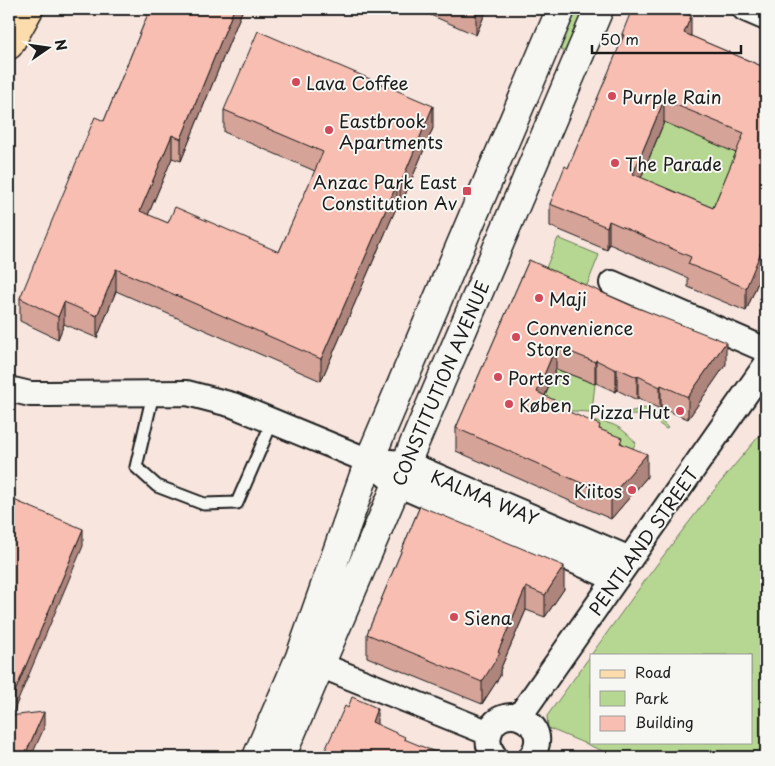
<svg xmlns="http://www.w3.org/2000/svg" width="775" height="766" font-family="'Playpen Sans',sans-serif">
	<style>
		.green { fill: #b6d791; stroke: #697a56; fill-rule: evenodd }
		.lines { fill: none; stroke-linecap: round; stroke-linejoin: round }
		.service-casing { stroke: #1c1c1c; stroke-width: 15 }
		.minor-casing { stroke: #1c1c1c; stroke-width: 28 }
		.tertiary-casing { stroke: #1c1c1c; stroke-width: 31 }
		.primary-casing { stroke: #1c1c1c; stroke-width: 31 }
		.service { stroke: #f6f6f2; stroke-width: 11 }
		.minor { stroke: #f6f6f2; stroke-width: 24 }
		.tertiary { stroke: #f6f6f2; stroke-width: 28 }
		.primary { stroke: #fcdcac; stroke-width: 28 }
		.wall { fill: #d5a398; stroke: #1c1c1c; fill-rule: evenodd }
		.shaded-wall { fill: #ae857c; stroke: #1c1c1c }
		.building { fill: #f8beb1; stroke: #1c1c1c; fill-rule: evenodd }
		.poi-dot { fill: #d1495b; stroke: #f6f6f2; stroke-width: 2 }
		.labels { text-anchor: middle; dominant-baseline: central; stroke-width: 4; stroke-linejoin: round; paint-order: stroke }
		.poi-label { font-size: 18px; fill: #1c1c1c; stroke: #f6f6f2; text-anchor: start }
		.street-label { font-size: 18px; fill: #1c1c1c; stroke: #f6f6f2 }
	</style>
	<rect width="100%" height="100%" fill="#f7e5de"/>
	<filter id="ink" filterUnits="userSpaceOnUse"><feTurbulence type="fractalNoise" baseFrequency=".02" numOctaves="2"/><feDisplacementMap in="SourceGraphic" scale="10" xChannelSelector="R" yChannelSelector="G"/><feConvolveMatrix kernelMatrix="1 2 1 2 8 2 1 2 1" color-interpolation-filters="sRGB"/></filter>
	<g filter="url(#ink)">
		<path class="green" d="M572 9H589L567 51H562L558 46Z
			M667 114 747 133 709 241 633 197Z
			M558 238 599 255 585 290 544 273Z
			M556 369 595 384 592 410 589 412 556 410 543 399Z
			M644 408 654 413 668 428 666 429C648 415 644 415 621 415V414Z
			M572 422C604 422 614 418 636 443L631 451Z
			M766 434V757H617L548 728 547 716C616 621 682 525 759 436ZM591 655H751V742H591Z"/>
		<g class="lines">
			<g class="service-casing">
				<path id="service" d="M153 394 136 467 157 486 204 504 237 503 272 422"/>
			</g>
			<g class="minor-casing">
				<path id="minor" d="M745 9 766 18
					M612 283 766 350
					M9 389 30 394H47L187 393 233 405 369 461 397 484 616 579
					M389 462 406 463 630 559
					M320 665 489 733
					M519 717 766 365
					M495 757C490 751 487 744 489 735 497 698 556 721 531 757"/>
			</g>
			<g class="tertiary-casing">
				<path id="tertiary" d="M257 757 300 657 369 461 561 9
					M281 757 599 9"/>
			</g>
			<g class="primary-casing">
				<path id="primary" d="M9 45 29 9"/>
			</g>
			<use href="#service" class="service"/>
			<use href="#minor" class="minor"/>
			<use href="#tertiary" class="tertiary"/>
			<use href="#primary" class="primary"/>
		</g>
		<path class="wall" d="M150 9H243L181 161 172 158 148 215 168 223 279 252 315 171 224 132V110L433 128 400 207 397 206 321 381 116 291 97 338 64 324 58 339 20 321V298L104 121Z
			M417 9H487L476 35Z
			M622 34 691 36 766 68V253L763 262V270L746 311 688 287V278L609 244 607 250 550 226V204L568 168 622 41ZM664 122 736 153 713 208 641 178Z
			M529 260 726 364 688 419 661 408 660 409 638 398 637 400 617 390 616 392 596 383 595 384 556 369 545 396 569 412 600 429 622 443 647 477 611 519 456 451V428Z
			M420 506 564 589 545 617 526 610 500 670V676L482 704 367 657V634Z"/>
		<path class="shaded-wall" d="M234 9H243L181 161V139Z
			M477 9H487L476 35V12Z
			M691 16V38L684 33Z
			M664 100V122L633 197V174Z
			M433 106V128L400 207V185Z
			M172 135V158L140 234V211Z
			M397 184V206L321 381V359Z
			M609 221V244L607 250V227Z
			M766 231V253L763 262V270L746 311V288L760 246Z
			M116 269V291L97 338V316Z
			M64 302V324L58 339V317Z
			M726 342V364L688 419V397Z
			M556 346V369L537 415V392Z
			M596 360V383L595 384V362Z
			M617 368V390L616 392V370Z
			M638 376V398L637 400V377Z
			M661 385V408L660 409V387Z
			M647 454V477L611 519V496Z
			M83 529V546L9 722V706Z
			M564 566V589L545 617V595Z
			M526 587V610L500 670V676L482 704V682L498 652Z
			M377 708V730L372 722Z
			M44 712V728L31 757H24Z"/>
		<path class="building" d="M150 9H234L181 139 172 135 140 211 168 223 175 207 279 252 323 152 224 110 258 31 433 106 400 185 397 184 321 359 116 269 97 316 64 302 58 317 20 298 95 117 104 121Z
			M468 9H477L476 12Z
			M632 9H675L691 16 684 33 766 68V231L760 246 763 247 746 288 688 264 691 257 609 221 607 227 550 204 565 166 568 168 624 35 622 34ZM664 100 744 133 713 208 633 174Z
			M529 260 630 305 726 342 688 397 661 385 660 387 638 376 637 377 617 368 616 370 596 360 595 362 556 346 537 392 569 407 567 411 600 425 599 429 622 438 620 443 647 454 611 496 456 428Z
			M9 498 83 529 9 706Z
			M420 506 564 566 545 595 526 587 498 652 500 653 482 682 367 634Z
			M352 697 377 708 372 722 405 737 404 739 445 756V757H322L345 706 348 708Z
			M44 712 24 757H9V716Z"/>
	</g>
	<g class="poi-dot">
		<circle cx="296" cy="82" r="5"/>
		<circle cx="612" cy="96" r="5"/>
		<circle cx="329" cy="130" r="5"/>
		<circle cx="615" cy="163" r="5"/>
		<rect x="462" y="186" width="10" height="10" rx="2.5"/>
		<circle cx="539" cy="298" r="5"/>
		<circle cx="516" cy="337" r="5"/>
		<circle cx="498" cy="377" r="5"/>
		<circle cx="509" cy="404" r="5"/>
		<circle cx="680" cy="411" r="5"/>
		<circle cx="632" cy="490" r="5"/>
		<circle cx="454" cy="617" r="5"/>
	</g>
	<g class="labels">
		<g class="poi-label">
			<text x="306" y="82">Lava Coffee</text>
			<text x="622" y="96">Purple Rain</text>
			<text x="339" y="120">Eastbrook<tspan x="339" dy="21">Apartments</tspan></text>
			<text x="625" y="163">The Parade</text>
			<text x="457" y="181" text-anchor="end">Anzac Park East<tspan x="457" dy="21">Constitution Av</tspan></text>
			<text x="549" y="298">Maji</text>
			<text x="526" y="327">Convenience<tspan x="526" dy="21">Store</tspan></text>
			<text x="508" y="377">Porters</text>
			<text x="519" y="404">Køben</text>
			<text x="670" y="411" text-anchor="end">Pizza Hut</text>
			<text x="622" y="490" text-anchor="end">Kiitos</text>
			<text x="464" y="617">Siena</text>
		</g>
		<g class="street-label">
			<text transform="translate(440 383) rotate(-67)">CONSTITUTION AVENUE</text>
			<text transform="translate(485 497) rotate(23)">KALMA WAY</text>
			<text transform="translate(643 541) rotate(-55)">PENTLAND STREET</text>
		</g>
	</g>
	<rect width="775" height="766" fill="none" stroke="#f6f6f2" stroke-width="30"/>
	<rect x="15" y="15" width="745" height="736" fill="none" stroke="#1c1c1c" stroke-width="2" filter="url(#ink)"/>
	<rect x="590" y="654" width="162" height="90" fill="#f6f6f2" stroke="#9f9f9c"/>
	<rect x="600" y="670" width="25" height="8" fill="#fcdcac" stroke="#9f9f9c"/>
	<text x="635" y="678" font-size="15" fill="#1c1c1c">Road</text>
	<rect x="600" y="691" width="25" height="15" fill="#b6d791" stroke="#9f9f9c"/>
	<text x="635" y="704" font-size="15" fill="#1c1c1c">Park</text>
	<rect x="600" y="716" width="25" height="15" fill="#f8beb1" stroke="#9f9f9c"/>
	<text x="635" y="728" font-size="15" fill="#1c1c1c">Building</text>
	<g transform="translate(48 48) rotate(77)" stroke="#f6f6f2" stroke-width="4" paint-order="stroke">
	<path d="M0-4L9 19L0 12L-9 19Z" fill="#1c1c1c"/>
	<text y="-8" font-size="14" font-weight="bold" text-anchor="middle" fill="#1c1c1c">N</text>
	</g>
	<path d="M592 45v8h149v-8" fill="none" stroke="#1c1c1c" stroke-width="2.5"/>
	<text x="600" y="45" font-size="15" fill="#1c1c1c" stroke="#f6f6f2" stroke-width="4" paint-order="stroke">50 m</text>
</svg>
